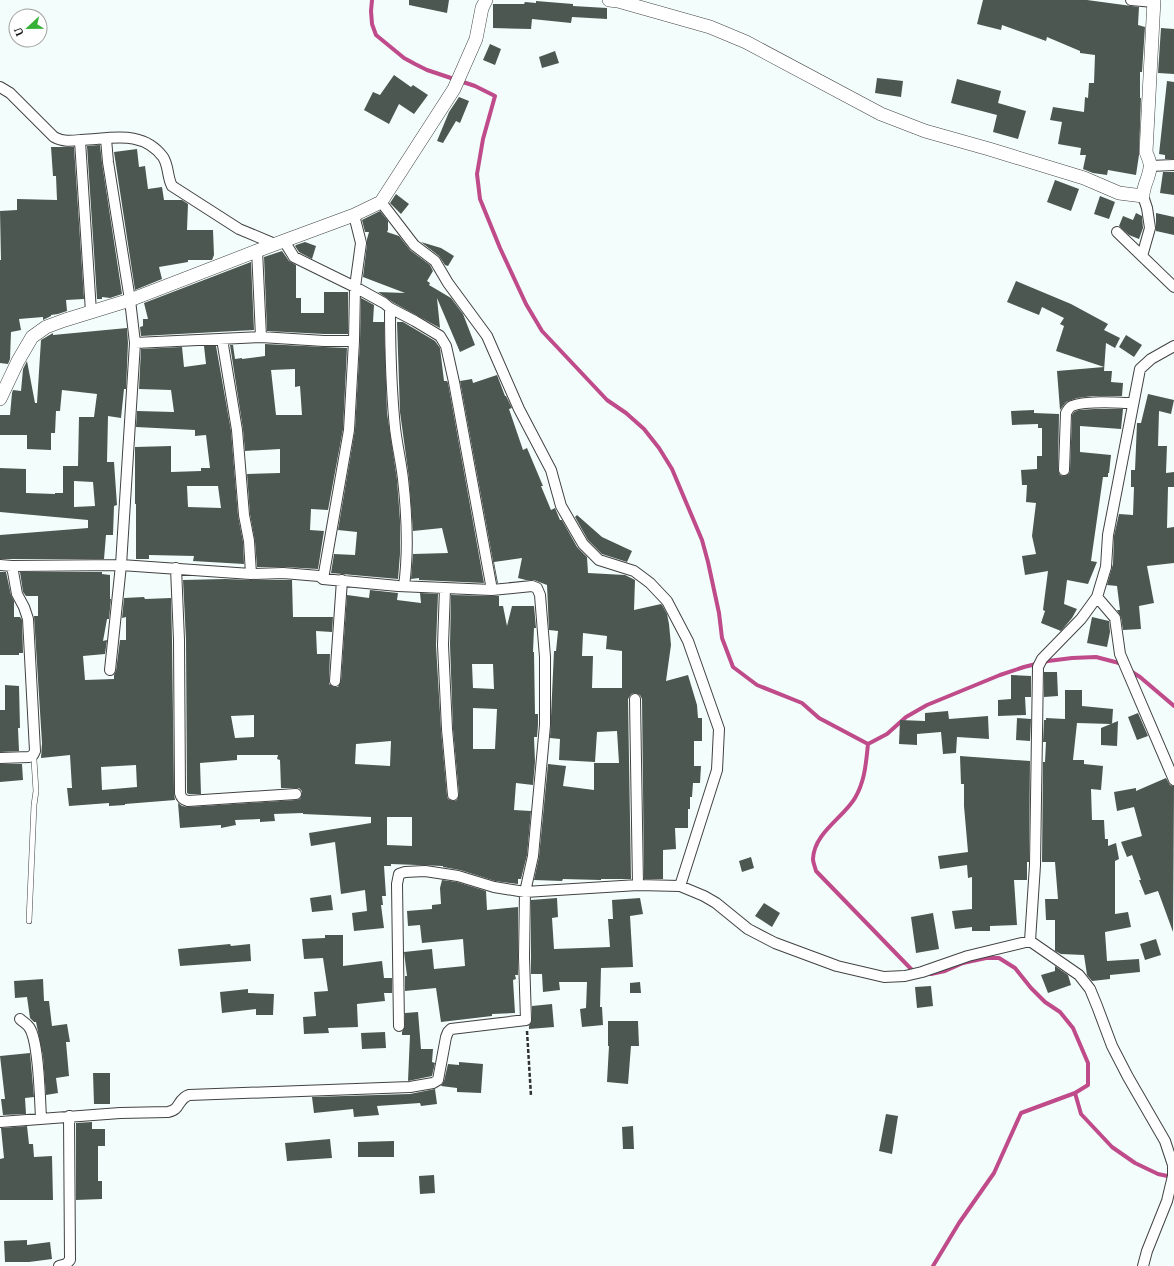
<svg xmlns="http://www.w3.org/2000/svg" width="1174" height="1266" font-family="'PT Serif',serif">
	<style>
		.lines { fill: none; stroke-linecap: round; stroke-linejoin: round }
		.stream { stroke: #bf4b8a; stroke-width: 4 }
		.building { fill: #4d5751; fill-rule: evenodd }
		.service-casing { stroke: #424242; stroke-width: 6 }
		.minor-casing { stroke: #424242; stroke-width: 12 }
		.tertiary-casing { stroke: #424242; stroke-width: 14 }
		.path { stroke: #313131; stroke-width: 2.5; stroke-dasharray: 4 2; stroke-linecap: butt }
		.service { stroke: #fff; stroke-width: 5 }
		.minor { stroke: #fff; stroke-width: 10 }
		.tertiary { stroke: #fff; stroke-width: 13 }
	</style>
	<rect width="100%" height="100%" fill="#f3fefc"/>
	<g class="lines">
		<path class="stream" d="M372 0 371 11 372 24 376 35 404 58 415 64 427 70 475 86 495 96 483 139 477 174 480 199 500 248 526 304 542 331 607 400 626 413 644 429 659 448 672 469 702 540 708 562 719 613 722 638 733 667 757 685 802 703 819 718 868 744 887 734 906 717 927 705 1000 675 1024 667 1048 661 1072 658 1096 657 1119 663 1122 665
			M1129 670 1140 677 1174 706
			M868 744C866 763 865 781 855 798 843 818 814 833 813 859 813 862 815 867 816 871L914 972
			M931 974 945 971 963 963 986 958H999L1015 968 1031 988 1045 1002 1060 1012 1073 1028 1088 1063V1085L1075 1093 1021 1113 994 1173 959 1223 933 1266
			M1075 1093 1081 1114 1112 1147 1135 1163 1158 1174 1172 1177"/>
	</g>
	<path class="building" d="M409 0H449L447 13 409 5Z
		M983 0H1087L1139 7 1138 25 1145 27 1142 72H1140V98H1141L1139 155 1136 175 1108 170 1107 175 1093 173 1083 169 1086 155H1080L1081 148 1058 144 1062 122 1050 120 1053 107 1084 112 1085 97 1088 98 1089 83H1094L1095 55 1080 53V51L1047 37 1046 41 1002 25 1001 30 977 24Z
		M536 1 573 4V6L607 8V19L572 17 571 23 532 19 531 29 493 28V4H524L525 2 536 3Z
		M1161 28 1174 29V74L1158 73Z
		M490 44 501 49 495 65 483 60Z
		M555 51 559 63 542 68 539 57Z
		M394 75 411 87 413 85 428 95 414 114 399 104 389 124 364 110 373 92 380 95Z
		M877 78 903 81 901 97 875 93Z
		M957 79 1001 91 998 103 1026 111 1018 139 993 132 997 115 951 103Z
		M1167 81 1174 82V159H1165V155L1159 154Z
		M459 97 469 101 460 123 456 121 443 143 437 141 449 112Z
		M100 145 102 163 122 294 110 298 102 297V299H97L87 146Z
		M51 147H74L84 299 66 300 67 311 58 314 51 315V316L43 320V317L19 319 21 330 11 332 10 359 8 364 0 363V260H1L0 211 17 210V199L57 200 56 176H53Z
		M137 149 139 167 145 166 148 189 162 187 164 200H182L188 204 187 230H213L214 255 212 260H188V262L159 267 162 279 135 290 114 152Z
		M1163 172H1174V195L1160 193Z
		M1055 180 1079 189 1071 211 1047 202Z
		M396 194 409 204 401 214 390 203Z
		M1100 196 1115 202 1109 219 1094 214Z
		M380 211 388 221V230L387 232 399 236 410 250 430 265 433 271 427 281 430 283 429 285 451 298 463 314 475 345 460 352 437 298 440 328 394 303 378 292 405 293 363 277 367 244V239L369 232H365L362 220Z
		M1136 213 1142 216 1143 228 1139 239 1129 235 1119 226 1123 216 1133 220Z
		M1156 213 1174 217V235L1156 231Z
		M305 242 316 246 312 259 299 252 295 246 296 245Z
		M421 242 441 248 454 256 448 266 445 265 439 256Z
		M282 251 289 261 296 265V298H301V313H324V292H348V334H324L267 331 264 257Z
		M251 262 254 330 141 336 140 327 143 326V319H148L144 303Z
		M1016 281 1071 304 1108 324 1104 330 1120 338 1115 348 1106 343 1104 371H1112L1111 382 1123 383 1122 396H1093L1077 398 1066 402 1060 410 1057 371 1104 367 1056 351 1064 326 1060 324 1064 318 1042 307 1039 315 1007 302Z
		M361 298 374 305 373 322H384L387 413 397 480 400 520V554L398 579 331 573 334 554 355 555 357 532 338 530 355 430 360 341Z
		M397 322H403L435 341 440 348 444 381H447L448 383 484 583 419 580V578L411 579 413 554 448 553 442 528 413 531 409 478 400 412Z
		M127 328 128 343 126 389H124L121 418 108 416 107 462H114L117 505 114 506 113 535H106L104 559H0V535L88 528V520L0 512V468L26 469V493L55 494V493H63V466H78L79 417H94L97 394 62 390 60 411H56L55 433H51V450L27 449V435H0V415H10L12 393 13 390 21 391 23 369 27 361 35 403H37L41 340 53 333V335ZM74 481 93 482 95 506 74 507Z
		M1126 335 1142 345 1134 357 1119 347Z
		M265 344 324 347 347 348 343 429 328 510 311 509 310 530 324 531 318 569 284 567H257L255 541 250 514 247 474 280 473V449L245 451 243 429 230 345H233L235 359 242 358V359L265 356ZM295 369V387L300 386 302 415H276L271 370Z
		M204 346H216L231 431 238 516 243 542 244 564 193 561 194 556 149 555V559H136V504H135V447L171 446V472L201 471V468H210L206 435 195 436V430L136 427 137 411 174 412 171 390 139 389 141 349 182 347 184 367 206 364ZM187 486H218L221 508 188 507Z
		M497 375 505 396H506L512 408 509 409 523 450 527 448 543 486H541L551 510 555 508 560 520H562L577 547 587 557 588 573 625 575 635 580 634 610 661 604 662 605 667 614 669 624 671 645 666 681 688 675 697 705 698 718H702V741H694V766H701L700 783H693L692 797H690V809H688V828H675L676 849 663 850V879H644L642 699 640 695 635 693 631 694 628 699 631 879H601V880L563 879 562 881 534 880 539 857 548 764 566 766 563 786 594 790V763H619L617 731 597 732 595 762 559 760 560 739 550 738 554 651H556L558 631 549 630 547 585 534 580H526L518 578 522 558 494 562 498 583H497L460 381 472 379 473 383ZM583 633 607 636 606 649 622 651V688H592L593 656H582Z
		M1148 394 1174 400 1171 414 1159 411 1158 446H1167L1166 473 1174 472V487H1168L1167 528 1174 527V563L1147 566 1154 603 1139 606 1141 629 1123 630 1121 617 1117 610H1120L1117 586 1107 585 1113 564 1114 536 1119 514 1133 515 1134 487H1131V470H1135L1137 423H1141Z
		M1094 409H1123L1121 429 1080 426V452L1111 455 1109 473H1108V477H1103L1091 561 1097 562 1088 584 1067 580 1064 604 1077 609 1072 618 1061 631 1041 623 1045 611 1043 610 1048 571 1025 575 1022 556 1036 554 1032 536 1036 503 1026 502 1027 485H1022L1021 470 1037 469V456H1042V428H1038V424L1012 425 1011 411 1034 410V413L1059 414 1058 470 1060 475 1064 476 1069 474 1070 470 1072 415 1074 412 1079 410Z
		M577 515 602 537 632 551 627 562 602 554 588 540 575 517Z
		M0 572H6L11 595 14 601V617H20L22 620 23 653H19V655H0Z
		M20 572H102V574L110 575V599H111L109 619H107L103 641 107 640 105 654 83 656 85 680 114 679V675L116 671 120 640H126V617L122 618 124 598 144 597 145 599 171 598 172 640 174 793 175 800 125 804V805L109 806V803L69 806 67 788H72L70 755 41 758 42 743 34 616H38V596H26L23 592ZM136 765 137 787 102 790 101 767Z
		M225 579 251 580H292L293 617H333L332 632 316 631 317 654H330L329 681V684L334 687H338L341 681 347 595 369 598 370 590 398 593 397 600 421 603 420 593 438 594 436 645 441 730 447 796 448 799 453 801 457 800 459 794 453 729 450 645 451 595 499 596V606H503L507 626 512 606H534L536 628H534L533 652H534L535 714H538V725L537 737H534L535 762 533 785 516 783 514 810 531 811 527 855 521 879H518V884L495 881 460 870 443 867V866L391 864V866H384L386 896H382L383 905H381L384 928 354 931 352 913 367 911 365 890 341 894 335 842 311 846 309 833 371 823V817L303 814V813L274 814 275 821 260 822V819L235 820 236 825 221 828V825L180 828 178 803 182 806 188 807 296 800 300 799 302 794V791L299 788H281L280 760 277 759 278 755H237V760L200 763 201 794H189L187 793 186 640 183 580ZM472 664H493L494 689 473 688ZM473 708 497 709 495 749H473ZM254 715V737L235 738 231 716ZM391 741 390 766 355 764 356 744ZM387 817H412V846L387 845Z
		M1092 617 1109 621 1110 632 1107 647 1087 643Z
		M1044 672H1057L1058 696 1044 697Z
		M1011 675 1031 676V697H1025L1026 715 998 716V700L1011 699Z
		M5 685 19 686 20 728H18L19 751 0 752V710H5Z
		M1065 690H1082V706L1113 709 1112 724 1077 723 1073 760H1084V764L1103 766 1101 790 1091 789 1092 820H1104L1105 839H1108V846L1116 843 1119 859 1115 861V914L1128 912 1131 927 1105 932 1107 961 1139 959 1140 972 1110 975V979L1092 981 1087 975 1084 955 1061 954 1055 951V920H1046L1045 899H1058L1055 862H1042L1043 762H1045L1046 742H1043L1044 720H1046V718L1065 719Z
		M948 711 949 719 988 716 989 739 957 737 956 753 943 754 941 732 917 734V745L899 744 900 720 925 721V713Z
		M1138 713 1148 736 1137 740 1128 717Z
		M1017 718 1031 719 1030 741 1016 740Z
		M1118 721 1117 746 1101 745V728Z
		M960 756 1030 761 1029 862H1027V880H1014L1017 925 990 926V931H972V927L955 929 952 911 972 909V877L968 878 967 865 940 869 938 856 968 852 964 806V784H961Z
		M0 764H22L23 780 0 782Z
		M1166 778 1170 785 1174 786 1173 932 1158 891 1145 895 1139 880H1141L1132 855 1127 857 1121 842 1142 836 1134 807 1117 811 1114 792 1136 788V791Z
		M751 857 754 868 742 872 739 861Z
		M442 880 457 882 486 891 487 910 518 907V975H515L516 979 513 980 515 1013 492 1014V1016L441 1022 436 988 405 991V976H407L404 952 432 949 434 969 465 966 463 939 422 943 420 925 408 926 407 911 432 909V905L441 904 440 888Z
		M331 895 333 910 312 912 310 898Z
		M557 898 558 917 552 918 554 949 610 947 608 919H613L612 900 640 898 643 914 630 916 633 967 601 968 600 1007H602L603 1025 582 1027 580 1009 586 1008 587 982H559L560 990 543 992 542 974H531V900Z
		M764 903 780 913 772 927 755 916Z
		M933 913 939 949 916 953 911 917Z
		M325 935H343V966L382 961 384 978H392V993H384L385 1001 357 1004 358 1027 328 1028 329 1033 304 1034 303 1017 316 1016 314 992 328 991 323 958 304 959 302 939 325 938Z
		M1156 939 1161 955 1145 960 1140 944Z
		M230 944 231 946 250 944 251 961 180 966 178 949Z
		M1055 966 1068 975 1071 985 1048 993 1041 975 1055 971Z
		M43 979 44 1001H49L52 1026 67 1024 70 1042H66L69 1076 56 1078 58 1093 46 1095 43 1056 36 1022H34L30 1018 27 997 15 998 14 981Z
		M640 982 641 993H630V983Z
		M931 986 933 1006 917 1008 915 987Z
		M248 989V993L274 994 273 1015H256V1009L222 1013 220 992Z
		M552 1004 554 1027 529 1029V1026L532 1020V1006Z
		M418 1012 421 1049H433L432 1062 435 1063 432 1076 408 1081 410 1035H402V1032L405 1026V1013Z
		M608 1021H638L639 1046H631L628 1084 607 1082 609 1046H608Z
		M385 1032 386 1048 362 1049 361 1033Z
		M30 1053 34 1097 25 1098 26 1114 3 1115 1 1099H5L0 1056Z
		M459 1062 483 1064 481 1093 457 1092V1088L441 1086 444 1081 448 1064 459 1065Z
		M93 1073H110V1104H94Z
		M435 1089 437 1104 421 1106 420 1103 377 1106 379 1115 354 1117 353 1109 314 1113 312 1097 410 1094Z
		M886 1114 898 1116 892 1154 879 1151Z
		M92 1122V1129H105V1146H98V1181H102V1199L76 1200V1123Z
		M27 1126 29 1144H33L34 1157 52 1156 53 1200H0V1159L4 1158 1 1128Z
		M633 1126 634 1149H623L622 1127Z
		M330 1139 332 1158 287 1161 285 1143Z
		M394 1141V1157H358V1142Z
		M434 1175 435 1193 420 1194 419 1176Z
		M27 1240V1245L50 1242 52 1259 29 1262H5L4 1241Z"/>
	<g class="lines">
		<g class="service-casing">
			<path id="service" d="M29 921 34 805 36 791 34 760 33 755"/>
		</g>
		<g class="minor-casing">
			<path id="minor" d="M1131 0 1154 2
				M0 87 10 93 54 137C63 142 71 141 81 140 111 139 142 129 163 157 169 166 167 177 172 186L239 229 275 244
				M106 139 108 162 130 300 135 343 121 565 110 670
				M80 141 91 312
				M1150 166 1174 165
				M381 202 414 245 435 261 448 283 487 336 519 409 551 470 561 506 583 544 599 560 634 571 650 583 667 601 688 641 719 729 717 770 680 886
				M1117 232 1174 287
				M284 241 294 257 355 287 384 303 390 308 415 321 440 336 446 346 454 382 492 590
				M257 250 261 337
				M1142 256 1150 228 1147 208 1143 196
				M390 308C390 348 391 388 395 428 397 445 401 462 403 479 407 515 409 550 404 586
				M222 339 237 430 244 515 249 541 251 574
				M135 343 261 337 324 341H354
				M1064 470 1066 413C1068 410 1069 407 1072 406 1086 400 1118 403 1133 403
				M0 565 12 566 121 565 251 574 283 573 319 576 323 579 398 586 492 590 532 586 537 588 540 595 545 657V725L533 856 525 892 524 957 526 1020 451 1029 448 1032 446 1037 438 1080 433 1083 410 1087 189 1095C177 1099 181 1110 168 1112L120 1113 0 1122
				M176 568 179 640 180 793C181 798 183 800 188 801L296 794
				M323 579 349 430 354 341 355 287 361 243 354 215
				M445 588 443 645 447 729 453 795
				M1097 597 1115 618 1120 654 1174 780
				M335 681 342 580
				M635 699 638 885
				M0 758 29 757 33 755 35 751 28 619 24 607 17 594 12 566
				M1030 941 1035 865 1038 667 1042 659 1081 619 1097 597 1106 567 1108 535 1140 369 1151 359 1174 346
				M20 1019C23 1022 27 1024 29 1027 39 1040 40 1100 41 1119
				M399 1026 397 884 399 874 405 872 425 871 458 876 494 887 525 892 638 885 680 886 704 896 716 903 748 929 775 943 837 966 884 977 905 976 922 972 968 956 1030 941 1079 975 1090 989 1097 1006 1112 1046 1128 1077 1165 1141 1173 1165V1176L1167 1201 1147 1251 1143 1266
				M59 1266 66 1264 70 1260 69 1116"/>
		</g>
		<g class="tertiary-casing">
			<path id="tertiary" d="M609 0 618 1 710 27 746 42 881 114 925 131 989 149 1084 178 1119 193 1143 196C1143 186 1149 178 1150 168 1151 163 1148 157 1146 152L1154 0
				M0 399 18 361 32 337 46 327 65 320 130 300 262 249 354 215 381 202 454 89 476 39 482 8 486 0"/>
		</g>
		<path class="path" d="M527 1031 531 1096"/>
		<use href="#service" class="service"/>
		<use href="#minor" class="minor"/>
		<use href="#tertiary" class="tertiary"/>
	</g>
	<g transform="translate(28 28) rotate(248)"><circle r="19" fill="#ffffff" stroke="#9f9f9f"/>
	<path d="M0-3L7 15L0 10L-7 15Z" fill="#35b137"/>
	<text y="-6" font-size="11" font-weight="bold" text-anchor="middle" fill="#0f0f0f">U</text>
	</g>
</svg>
